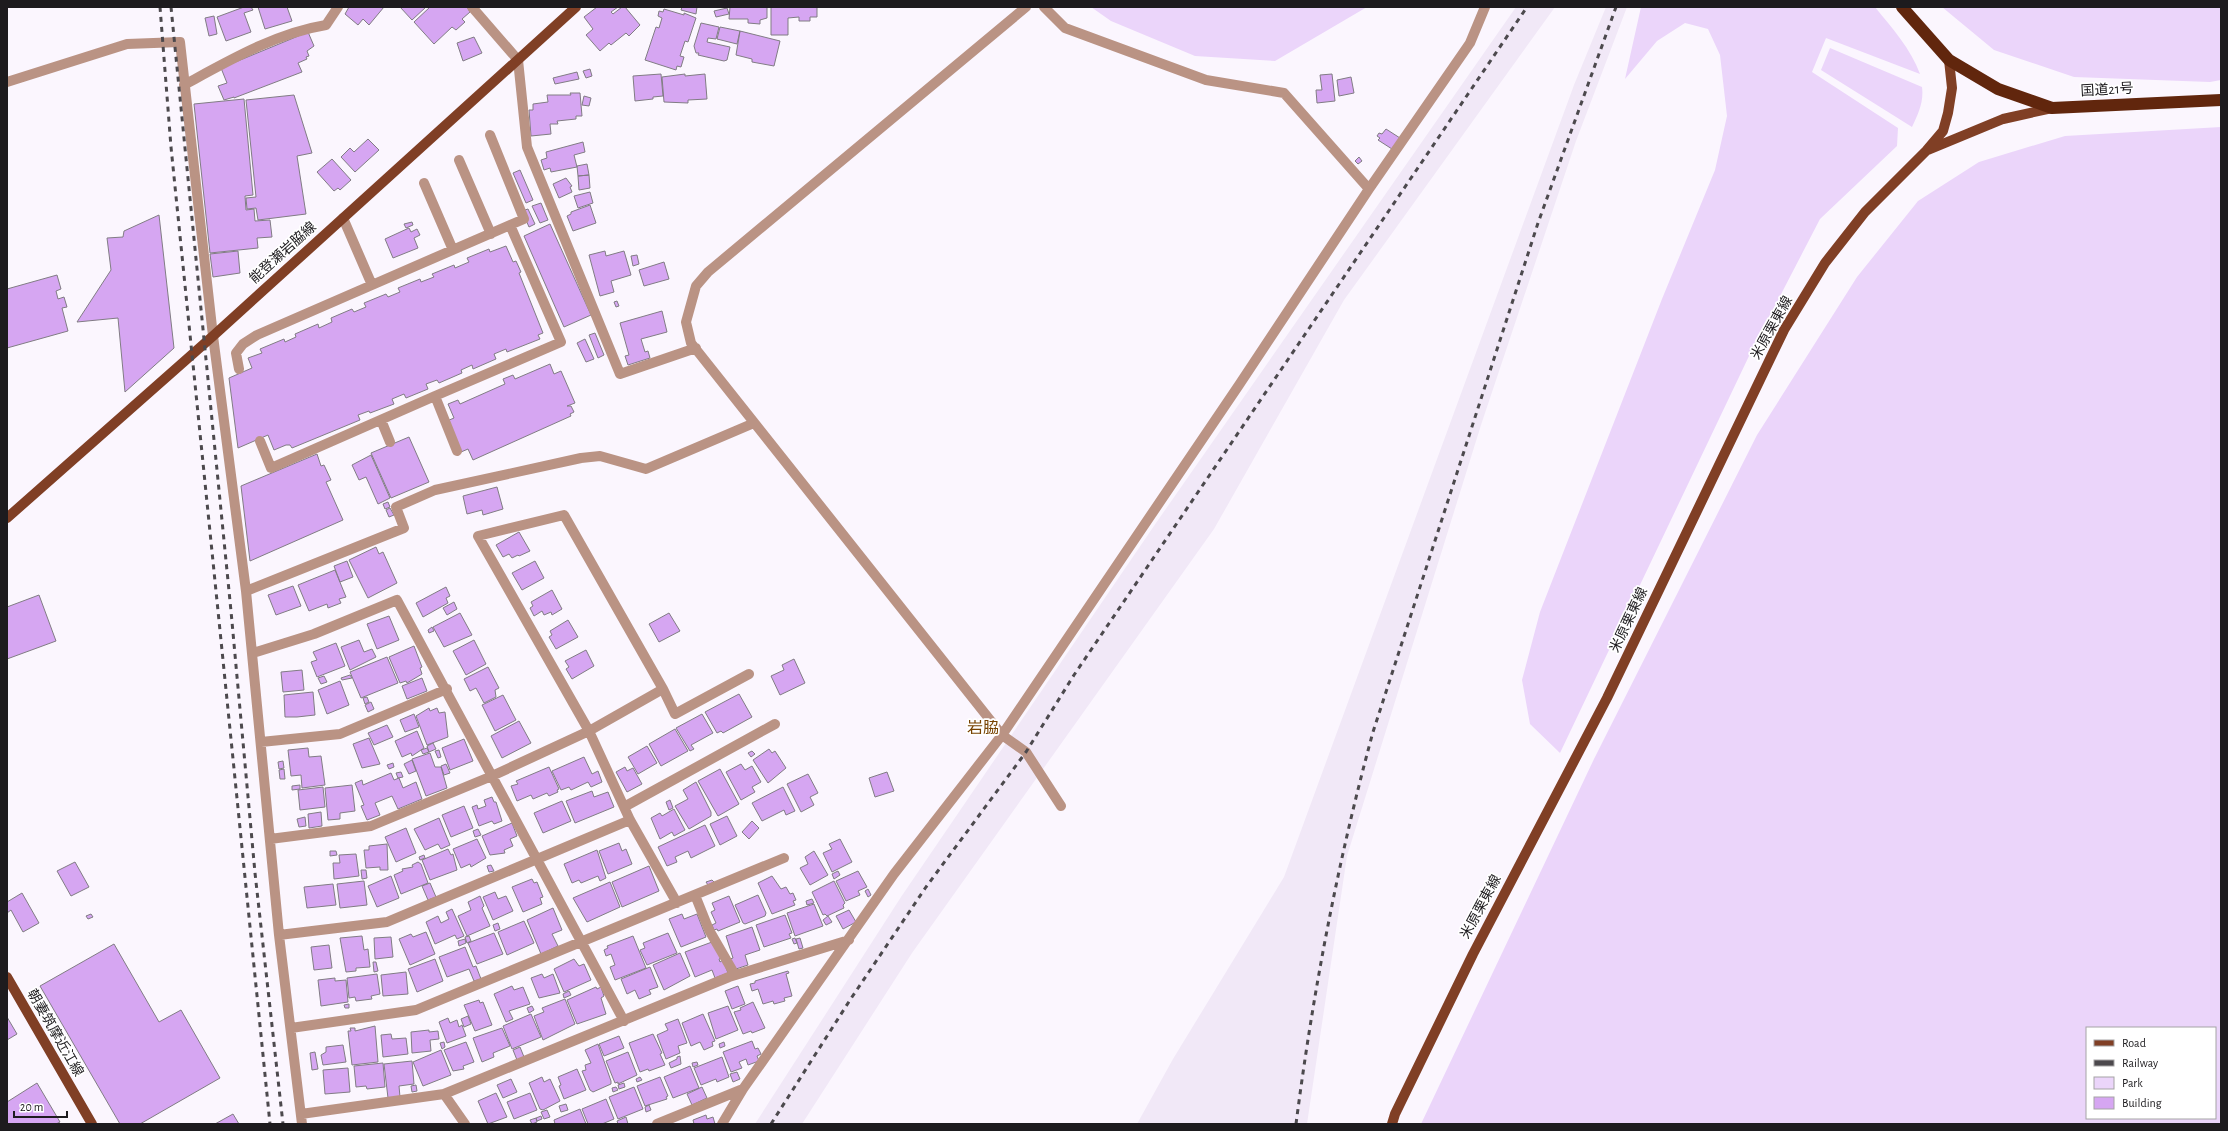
<svg xmlns="http://www.w3.org/2000/svg" width="2228" height="1131" font-family="'Alegreya Sans','Noto Sans JP',sans-serif">
	<style>
		.built { fill: #f1e8f7 }
		.green { fill: #ebd5fa; fill-rule: evenodd }
		.building { fill: #d6a6f2; stroke: #817c84 }
		.lines { fill: none; stroke-linecap: round; stroke-linejoin: round }
		.minor { stroke: #ba9384; stroke-width: 10 }
		.major { stroke: #803f25; stroke-width: 10 }
		.highway { stroke: #61260d; stroke-width: 12 }
		.rail { stroke: #4c494d; stroke-width: 3; stroke-dasharray: 5 5; stroke-linecap: butt }
		.labels { text-anchor: middle; dominant-baseline: central; stroke-width: 3.5; stroke-linejoin: round; paint-order: stroke }
		.street-label { font-size: 14px; fill: #1d1b1e; stroke: #fff }
		.quarter-label { font-size: 16px; fill: #774201; stroke: #fff }
	</style>
	<rect width="100%" height="100%" fill="#fbf6fe"/>
	<path class="built" d="M1516 7H1555L1344 300 1214 529 912 953 802 1124H755L901 897 1156 523Z
		M1606 7H1627L1576 141 1481 425 1347 856 1307 1124H1137L1173 1059 1284 877 1574 85Z"/>
	<path class="green" d="M1091 7H1367L1275 61 1195 56 1111 21Z
		M1641 7H1875C1892 28 1911 49 1920 74L1826 38 1812 72 1898 128 1897 146 1820 219 1749 356 1560 753 1530 724 1522 680 1540 612 1662 299 1715 170 1727 116 1720 55 1708 29 1685 23 1657 41 1625 79Z
		M1942 7H2221V80L2210 82 2074 77 1994 50Z
		M1830 48 1922 87C1924 102 1918 114 1912 127L1821 70Z
		M2221 127V1124H1421L1594 759 1757 435 1857 277 1918 201 1979 162 2065 136ZM2087 1028H2215V1118H2087Z"/>
	<path class="building" d="M251 7 253 10 244 13 251 32 226 41 217 17 244 7Z
		M258 7H287L292 21 265 29Z
		M349 7H384L369 25 363 19 358 25 345 14Z
		M400 7H426L412 20Z
		M430 7H467L470 12 462 19 465 22 456 30 452 27 434 44 414 22Z
		M597 7H618L611 12 613 14 622 7H625L640 25 629 36 626 33 611 45 609 43 600 51 586 35 593 29 584 17Z
		M682 7H697L696 14 681 10Z
		M730 7H767V18L760 20V24L748 23V19H729Z
		M771 7H817V17H810V21H799V17L788 18V35H771Z
		M727 8 729 14 716 17 714 11Z
		M664 9 684 15V13L696 18 688 42 685 41 680 56 684 57 681 67 677 66 676 70 645 60 656 27 659 28 662 18 658 16 659 11 663 12Z
		M214 16 217 34 209 36 205 18Z
		M701 23 719 27 716 39 708 38 707 42 730 47 727 60 724 61 698 55 699 53H696L694 46Z
		M720 27 740 31 737 44 717 39Z
		M740 31 780 41 774 66 752 62V59L736 55Z
		M308 32 314 46 307 51 309 56 306 57 307 59 298 63 302 72 234 98V97L224 100 218 86 227 83 221 68Z
		M474 37 482 53 463 61 457 43Z
		M590 69 592 76 586 78 583 71Z
		M577 72 579 79 555 84 553 78Z
		M661 74 663 96 653 97V99L635 101 633 76Z
		M685 74V76L705 74 707 99 688 100V103L664 102 662 77Z
		M1332 74 1335 101 1317 103 1316 90H1322L1320 75Z
		M1351 77 1354 93 1339 96 1337 80Z
		M570 93H580L582 116H576V119L557 121 558 124H550L551 134 531 136 529 110H533V104L548 102 547 95H571Z
		M294 95 312 153 297 156 306 214 258 220 256 208 247 209 246 198 256 197 246 100Z
		M584 96 591 98 589 106 582 105Z
		M244 99 253 195 245 196 246 210 254 209 255 221 270 220 272 237 257 238 258 248 210 253 194 104Z
		M1386 129 1400 138 1392 149 1378 140 1380 138 1377 136 1379 133 1382 134Z
		M368 139 379 150 355 172 341 157 350 148 354 152Z
		M583 142 585 152 574 155 577 167 551 172 550 168 544 170 541 160 547 158 546 152Z
		M1359 157 1362 161 1358 164 1355 161Z
		M332 159 351 180 340 190 338 188 334 191 317 172Z
		M587 164 589 175 578 176 577 166Z
		M520 170 533 200 526 203 513 173Z
		M589 175 590 188 579 190 578 176Z
		M566 178 572 186 570 187 572 192 559 198 553 184Z
		M590 192 593 203 578 208 574 196Z
		M541 203 548 220 540 223 532 206Z
		M590 205 596 223 573 231 567 216 571 214V212Z
		M528 209 535 224 529 227 522 211Z
		M159 215 174 348 125 392 118 318 77 322 111 270 107 238 123 237 124 231Z
		M412 222 413 225 406 228 404 224Z
		M550 224 591 315 564 327 524 236Z
		M409 228 411 232 417 229 420 235 414 238 418 248 393 258 385 239Z
		M506 246 513 262 516 261 521 272 519 273 543 333 538 335 540 339 507 352 506 349 494 354 496 359 473 369 472 365 461 370 462 373 439 383 437 380 426 384 428 389 406 398 404 394 392 399 394 404 370 413 369 411 358 415 360 420 292 448 290 445H286L274 450 268 435 238 448 229 378 252 368 248 358 262 353 260 349 284 339 285 342 296 337 295 334 318 324 319 328 332 322 331 318 352 309 354 312 366 307 364 303 386 294 388 297 400 292 398 288 420 279 421 282 434 277 432 274 454 265 455 268 469 262 467 258 489 249 490 252Z
		M238 251 240 273 213 277 210 254Z
		M605 251 606 256 624 251 631 275 611 281 614 292 600 296 589 255Z
		M637 255 639 264 633 266 631 256Z
		M664 262 669 279 644 286 639 270Z
		M57 275 61 289 56 291 58 299 64 297 67 307 62 308 68 331 7 348V289Z
		M617 301 619 306 616 307 614 302Z
		M662 311 667 332 641 339 645 352 648 351 650 358 628 365 625 356 629 355 620 323Z
		M595 333 604 355 598 358 589 335Z
		M585 339 594 359 586 362 577 343Z
		M550 364 554 374 561 371 575 403 567 406H571L574 412 570 414 571 416 473 460 468 449 461 452 447 421 454 418 448 404 458 400 460 404 505 384 503 379 513 375 515 379Z
		M409 437 429 482 391 498 371 453Z
		M317 454 321 466 324 465 331 480 326 482 343 520 250 561 241 486Z
		M371 455 390 498 378 504 366 477 359 480 352 465Z
		M497 487 503 509 483 515 482 510 467 514 463 496Z
		M388 502 390 507 385 509 383 504Z
		M390 508 394 515 389 517 386 510Z
		M519 532 530 551 519 556 518 555 512 558 509 554 503 557 496 545Z
		M376 547 379 554 383 552 397 583 368 598 349 560Z
		M347 561 353 577 340 582 334 566Z
		M535 561 544 578 522 590 512 573Z
		M335 570 346 597 339 599 341 603 328 608 327 604 309 611 298 585Z
		M293 586 301 606 276 615 268 595Z
		M446 587 450 596 446 598 448 603 423 617 416 603Z
		M552 590 562 609 552 615 551 612 544 615 542 611 534 616 530 608 533 606 531 602Z
		M39 595 56 641 7 659V607Z
		M454 602 457 609 447 615 443 608Z
		M460 613 472 635 444 647 433 627Z
		M669 613 680 631 659 642 649 624Z
		M389 616 399 640 377 649 367 624Z
		M568 620 578 637 556 649 549 637 552 635 550 631Z
		M432 627 434 631 429 633 428 630Z
		M359 640 364 652 372 649 376 657 350 670 341 647Z
		M474 640 486 664 466 675 453 651Z
		M336 643 345 666 317 677 311 662 317 660 313 652Z
		M414 646 422 667 420 668 422 674 407 683 406 681 400 683 389 657Z
		M586 650 594 666 572 679 566 669 569 667 565 661Z
		M387 657 398 683 361 698 350 672Z
		M794 659 805 683 780 695 771 676 784 670 782 665Z
		M488 667 499 688 495 690 496 697 484 703 476 688 470 691 464 679Z
		M302 670 304 690 283 692 281 672Z
		M350 675 352 678 342 680 341 678Z
		M324 676 327 682 321 684 318 678Z
		M422 678 427 691 407 699 402 686Z
		M340 681 349 705 327 714 318 690Z
		M313 692 315 715 297 717H285L284 695Z
		M739 694 752 717 723 733 721 731 717 733 705 712Z
		M503 695 516 720 495 731 482 705Z
		M367 697 369 702 365 704 363 698Z
		M371 702 374 709 368 712 365 705Z
		M429 708 430 711 437 708 439 713 445 712 448 737 427 745 416 716Z
		M414 714 419 727 405 732 400 720Z
		M702 714 713 733 691 745 694 749 690 751 676 728Z
		M519 721 531 743 502 758 491 736Z
		M387 725 393 737 374 745 368 733Z
		M675 729 688 751 661 766 649 744Z
		M417 731 424 748 412 756 411 753 402 757 395 741Z
		M369 738 380 764 362 768 353 744Z
		M464 739 473 761 450 770 442 748Z
		M433 743 436 749 429 752 427 746Z
		M647 746 657 763 638 774 628 757Z
		M308 748 309 757 321 756 325 785 302 788 301 775 291 776 288 750Z
		M427 748 429 752 423 754 421 750Z
		M769 749 772 753 775 751 786 768 768 783 753 760Z
		M439 750 441 757 438 758 435 751Z
		M752 751 755 754 751 757 748 753Z
		M430 753 435 767H441L447 788 426 796 412 759Z
		M584 757 592 774 598 771 602 782 591 787 588 782 571 790 569 787 561 790 552 771Z
		M412 760 416 771 409 774 404 764Z
		M283 761 284 768 279 769 278 762Z
		M393 763 394 767 389 769 387 765Z
		M446 764 450 773 444 775 441 766Z
		M741 764 745 770 752 766 761 782 752 787 755 792 741 800 726 772Z
		M549 767 559 789 557 790 558 792 549 796 547 793 533 799 531 795 517 801 511 786 518 784 516 781Z
		M625 767 627 771 633 768 642 784 627 792 616 772Z
		M284 769 285 779H280L279 770Z
		M720 769 739 804 718 816 698 781Z
		M401 772 403 777 398 778 396 773Z
		M887 772 894 791 875 797 869 778Z
		M391 773 394 780 399 778 403 788 416 782 422 799 398 809 392 796 375 803 380 815 367 820 361 806 364 805 355 783 362 780 363 785Z
		M808 774 818 793 810 797 814 805 801 812 787 784Z
		M696 782 711 812V816L689 829 675 806 688 799 683 790Z
		M300 785V789L292 790V786Z
		M352 785 355 811 340 813V819L328 820 325 788Z
		M323 787 325 807 300 810 298 790Z
		M783 787 795 811 786 815 784 810 762 821 752 803Z
		M592 791 594 797 608 792 614 807 575 823 566 801Z
		M492 797 494 802H496L502 821 494 824 492 821 479 826 472 807 477 805 478 809 486 806 484 800Z
		M670 800 673 808 669 810 666 802Z
		M562 801 571 821 543 833 534 813Z
		M464 806 473 828 451 837 442 815Z
		M674 809 685 830 674 836 672 832 660 839 651 818 660 813 662 816Z
		M321 812 322 826 309 828 308 814Z
		M727 816 737 836 720 845 710 824Z
		M305 817 306 826 299 827 297 819Z
		M439 818 450 845 441 849 438 844 425 850 414 829Z
		M752 821 759 828 749 839 742 832Z
		M512 823 517 836 510 839 513 846 504 850 505 853 490 855 482 836Z
		M705 825 715 846 691 858 688 851 675 857 677 862 667 866 658 847Z
		M406 828 416 853 396 862 385 837Z
		M478 829 481 835 475 837 473 831Z
		M477 839 486 858 471 867 470 864 461 868 453 849Z
		M840 839 852 862 832 872 823 853 832 849 829 844Z
		M619 843 622 851 626 849 632 864 608 874 599 851Z
		M387 844 388 870H380V867L366 868 364 850H369V846Z
		M448 849 451 855 453 854 457 870 430 880 422 860Z
		M597 850 606 878 600 881 598 876 581 883 579 880 572 883 564 864Z
		M330 851H336L337 855 330 856Z
		M814 851 828 875 810 885 800 868 808 864 805 857Z
		M356 854 359 876 334 879 333 863H340L339 855Z
		M424 855 425 858 420 860 419 857Z
		M75 862 89 887 71 896 57 871Z
		M418 862 421 864 428 883 401 894 394 875 403 871 402 869 413 867 412 865Z
		M491 865 494 871 489 872 487 866Z
		M649 866 659 891 622 907 612 882Z
		M361 870H366L367 878 362 879Z
		M838 871 840 875 834 879 832 874Z
		M858 871 867 887 858 891 860 895 846 901 836 881Z
		M391 876 399 898 377 907 368 886Z
		M772 876 781 889 786 887 790 894 793 893 796 900 793 901 795 905 772 914 758 883Z
		M532 879 534 883 537 882 543 897 540 898 542 904 523 912 512 887Z
		M712 880 714 882 708 885 706 882Z
		M364 881 367 905 340 908 337 884Z
		M834 881 845 903 843 905 844 908 827 916 825 914 823 915 812 892Z
		M610 882 620 907 587 922 573 898Z
		M430 883 436 897 428 900 422 886Z
		M333 884 336 905 307 908 304 887Z
		M868 889 871 895 868 897 865 891Z
		M495 892 498 899 506 896 513 911 493 920 483 897Z
		M22 893 39 923 23 932 11 910 7 913V902Z
		M758 895 766 913 765 916 745 924 743 923 735 905Z
		M480 896 484 906 482 908 490 926 467 936 458 916 471 910 468 902Z
		M729 896 740 922 718 931 717 929 714 930 712 925 716 923 711 912 715 910 712 903Z
		M812 899 814 903 807 905 806 901Z
		M814 904 823 926 795 936 787 913Z
		M553 908 562 930 552 934 558 946 541 954 527 920Z
		M452 909 464 936 457 939 455 935 435 944 426 922 438 916 441 923 449 919 446 912Z
		M849 910 856 922 843 929 836 916Z
		M91 914 93 917 88 919 86 916Z
		M682 914 684 919 697 914 706 937 681 947 669 919Z
		M785 915 792 933 789 934 791 938 764 947 756 925Z
		M828 916 832 922 826 925 823 920Z
		M524 921 534 943 507 955 498 932Z
		M498 923 500 929 495 931 493 925Z
		M752 927 760 950 745 955 748 965 733 970 730 959 733 958 726 936Z
		M426 932 435 954 410 965 399 939 411 934 413 937Z
		M494 933 503 954 477 964 468 943Z
		M668 933 677 953 647 965 640 950 645 948 643 943Z
		M362 936 364 950 368 949 370 967 356 968V971L346 972 340 938Z
		M469 936 471 941 467 943 465 937Z
		M633 936 646 968 615 980 610 967 615 965 611 954 606 956 604 950 608 948 607 946Z
		M391 937 393 957 375 959 374 938Z
		M795 938 797 943 794 944 792 939Z
		M800 938 803 948 799 949 796 939Z
		M465 939 466 943 459 946 458 941Z
		M712 942 721 958 719 959 720 962 723 960 728 973 715 978 712 970 695 977 685 952Z
		M114 944 159 1022 181 1010 220 1078 140 1124H120L40 986Z
		M329 945 332 968 314 970 311 947Z
		M465 947 473 967 476 966 481 979 474 981 469 969 447 977 439 957Z
		M680 953 690 976 664 990 653 965Z
		M435 959 443 981 417 992 408 969Z
		M574 959 579 966 584 964 591 980 564 992 554 969Z
		M373 962H376L378 971 374 972Z
		M650 967 658 987 649 990 651 994 639 999 635 990 627 994 621 979Z
		M788 971 789 973 786 974 792 996 784 998 785 1001 774 1004 773 1001 763 1004 758 989 752 991 750 984 755 983V981Z
		M406 972 408 994 383 996 381 975Z
		M377 974 380 994 371 996 372 999 356 1001 355 997 349 998 347 978Z
		M542 974 544 978 553 974 560 993 539 998 531 978Z
		M335 978V981L346 980 348 1002 321 1006 318 980Z
		M512 986 514 990 523 987 530 1004 509 1011 513 1019 506 1022 494 994Z
		M738 986 745 1004 732 1009 725 991Z
		M596 987 597 989 601 987 604 996 601 998 606 1014 577 1024 567 1000Z
		M569 991 571 995 564 998 563 994Z
		M565 999 575 1024 543 1040 534 1016 544 1012 542 1008Z
		M479 1000 480 1003 483 1002 492 1025 475 1031 464 1005Z
		M753 1002 765 1028 752 1033 751 1031 743 1034 734 1012 741 1010 740 1008Z
		M349 1004V1008H345L344 1005Z
		M532 1006 534 1010 529 1013 527 1008Z
		M728 1006 738 1030 716 1039 708 1013Z
		M531 1014 541 1037 512 1049 503 1026Z
		M703 1014 715 1041 712 1042 713 1046 704 1050 700 1042 691 1046 682 1023Z
		M468 1016 471 1024 464 1027 461 1019Z
		M7 1017 17 1034 7 1040Z
		M448 1018 450 1023 457 1020 459 1027 462 1025 466 1036 447 1043 439 1022Z
		M678 1019 687 1043 678 1046 680 1053 666 1059 657 1035 668 1030 665 1024Z
		M375 1026 378 1062 352 1065 348 1031H351L350 1028H355V1031Z
		M502 1028 510 1046 493 1053 494 1057 482 1062 473 1038Z
		M429 1030V1032L438 1031 439 1039 430 1040 431 1051 412 1053 411 1032Z
		M391 1034 392 1039 406 1038 408 1054 383 1057 381 1035Z
		M653 1034 662 1053 660 1054 665 1065 649 1071 648 1069 640 1072 629 1043Z
		M619 1036 624 1048 604 1056 599 1044Z
		M752 1041 755 1049 758 1048 761 1054 757 1056 759 1061 748 1065 746 1059 739 1062 742 1068 731 1072 723 1052Z
		M444 1042 445 1047 442 1049 440 1043Z
		M466 1042 474 1062 463 1066 464 1069 453 1071 444 1050Z
		M724 1042 725 1046 720 1048 719 1044Z
		M598 1044 611 1081V1084L593 1092 590 1090 582 1071 586 1070 585 1065 591 1063 585 1050Z
		M343 1045 346 1062 323 1065 321 1055 326 1052V1047Z
		M520 1047 524 1057 517 1060 513 1050Z
		M441 1050 451 1075 423 1086 413 1062Z
		M315 1052 318 1069 312 1070 310 1053Z
		M628 1052 637 1075 618 1084V1082L615 1083 606 1061Z
		M680 1056 681 1064 671 1068 669 1063 677 1059V1057Z
		M722 1057 729 1077 717 1082 716 1079 701 1085 694 1068Z
		M412 1061 414 1084 399 1086 400 1097 388 1098 384 1064Z
		M697 1062 698 1065 693 1067 692 1063Z
		M383 1063 385 1087 367 1089 366 1086 356 1087 354 1066Z
		M690 1066 699 1088 673 1098 664 1077Z
		M348 1068 350 1092 325 1094 323 1070Z
		M577 1069 586 1090 564 1099 559 1086 561 1085 558 1077Z
		M737 1072 740 1079 733 1082 730 1074Z
		M542 1077 544 1082 550 1079 560 1101 543 1110 540 1109 529 1083Z
		M640 1077 642 1080 637 1082 636 1079Z
		M660 1077 668 1096 666 1097 667 1099 645 1106 637 1086Z
		M511 1079 517 1092 503 1098 497 1085Z
		M37 1083 60 1122 56 1124H7V1102Z
		M624 1083 625 1087 619 1089 618 1085Z
		M416 1085 417 1091 412 1092 411 1086Z
		M616 1087 618 1090 613 1092 612 1088Z
		M634 1087 643 1109 618 1119 609 1097Z
		M702 1087 707 1098 692 1105 687 1094Z
		M496 1093 507 1117 488 1124 478 1101Z
		M530 1093 537 1110 514 1119 507 1102Z
		M606 1099 614 1119 602 1124H588L582 1109Z
		M566 1104 568 1110 561 1112 559 1106Z
		M649 1105 651 1110 646 1112 645 1107Z
		M580 1109 586 1124H555L554 1120Z
		M547 1110 550 1117 544 1119 541 1112Z
		M233 1114 239 1124H215Z
		M706 1115 707 1119 713 1117 715 1124H694L693 1120Z
		M541 1116 542 1119 537 1121 536 1118Z
		M626 1117 628 1124H618L617 1121Z
		M536 1118 537 1122 532 1124 530 1120Z"/>
	<g class="lines">
		<path class="minor" d="M472 7 518 60 527 147 620 374 696 348
			M1026 7 708 272 696 286 686 322 691 343 1002 735 1026 752 1061 806
			M1044 7 1065 28 1206 80 1284 93 1369 189
			M7 82 127 44 180 42 213 336 246 591 279 935 302 1124
			M184 85C228 61 276 33 326 25L338 7
			M490 135 524 219 510 225
			M459 160 491 234
			M424 183 453 250
			M372 285 510 225 561 342 435 396 457 451
			M239 369 236 353 243 344 257 335 372 285 343 218
			M381 420 390 442
			M260 441 271 468 435 396
			M246 591 404 528 396 507 435 490 581 458 600 456 646 469 754 423
			M253 653 314 634 397 600 624 1021
			M663 689 675 714 749 674
			M261 742 340 734 447 689
			M624 807 775 724
			M270 839 371 826 492 776 589 731 663 689 564 515 478 536 589 731 630 820 677 903
			M695 895 709 930 735 975
			M279 935 387 922 630 820
			M291 1028 416 1010 784 858
			M444 1094 465 1124
			M301 1114 444 1094 729 977 849 940
			M657 1124 743 1089
			M722 1124 743 1089 894 874 1002 735 1239 385 1369 189 1470 43 1485 7"/>
		<path class="major" d="M1928 150 2003 119 2052 108
			M7 518 213 336 576 7
			M7 977 92 1124
			M1392 1124 1395 1114 1473 954 1607 698 1784 330 1825 263 1865 212 1926 151 1943 131 1948 113 1952 88 1949 60"/>
		<path class="highway" d="M1902 7 1949 60 1998 89 2052 108 2221 100"/>
		<path class="rail" d="M160 7 171 147 270 1124
			M171 7 231 611 255 873 283 1124
			M771 1124 850 1000 926 887 1026 752 1074 675 1527 7
			M1296 1124C1313 992 1338 860 1373 732L1538 223 1616 7"/>
	</g>
	<g class="labels">
		<g class="street-label">
			<text transform="translate(2107 90) rotate(-3)">国道21号</text>
			<text transform="translate(283 253) rotate(-42)">能登瀬岩脇線</text>
			<text transform="translate(1772 328) rotate(-61)">米原栗東線</text>
			<text transform="translate(1629 620) rotate(-65)">米原栗東線</text>
			<text transform="translate(1481 907) rotate(-62)">米原栗東線</text>
			<text transform="translate(55 1033) rotate(60)">朝妻筑摩近江線</text>
		</g>
		<g class="quarter-label">
			<text x="983" y="728">岩脇</text>
		</g>
	</g>
	<rect width="2228" height="1131" fill="none" stroke="#1d1b1e" stroke-width="16"/>
	<rect x="2086" y="1027" width="130" height="92" fill="#ffffff" stroke="#a5a4a5"/>
	<rect x="2094" y="1040" width="20" height="6" fill="#803f25" stroke="#a5a4a5"/>
	<text x="2122" y="1047" font-size="12" fill="#1d1b1e">Road</text>
	<rect x="2094" y="1060" width="20" height="6" fill="#4c494d" stroke="#a5a4a5"/>
	<text x="2122" y="1067" font-size="12" fill="#1d1b1e">Railway</text>
	<rect x="2094" y="1077" width="20" height="12" fill="#ebd5fa" stroke="#a5a4a5"/>
	<text x="2122" y="1087" font-size="12" fill="#1d1b1e">Park</text>
	<rect x="2094" y="1097" width="20" height="12" fill="#d6a6f2" stroke="#a5a4a5"/>
	<text x="2122" y="1107" font-size="12" fill="#1d1b1e">Building</text>
	<path d="M14 1111v6h53v-6" fill="none" stroke="#1d1b1e" stroke-width="2"/>
	<text x="20" y="1111" font-size="12" fill="#1d1b1e" stroke="#ffffff" stroke-width="3" paint-order="stroke">20 m</text>
</svg>
